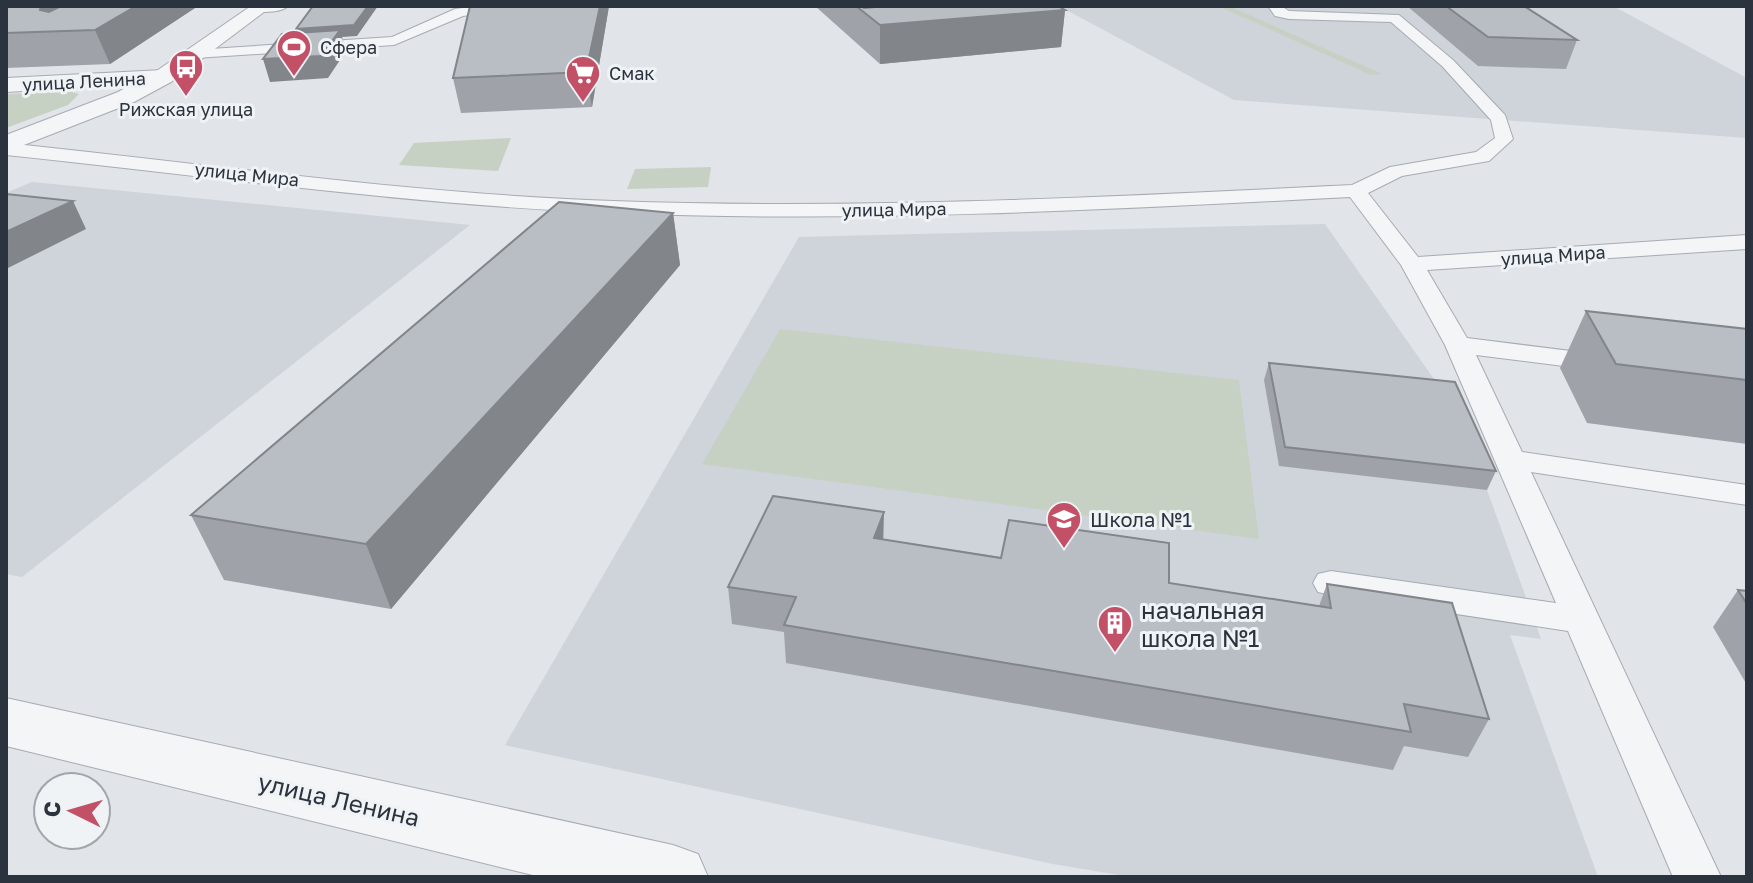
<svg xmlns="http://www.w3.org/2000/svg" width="1753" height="883" font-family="'Golos Text',sans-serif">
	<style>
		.built { fill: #cfd3da }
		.green { fill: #c7d1c3 }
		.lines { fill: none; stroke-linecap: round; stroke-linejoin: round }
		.service-casing { stroke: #a7abb2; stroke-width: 2 }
		.pedestrian-casing { stroke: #a7abb2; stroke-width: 2 }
		.tertiary-casing { stroke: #a7abb2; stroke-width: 2 }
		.service { fill: #f3f5f7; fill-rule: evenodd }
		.pedestrian { fill: #f3f5f7; fill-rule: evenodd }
		.tertiary { fill: #f3f5f7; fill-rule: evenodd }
		.wall { fill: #9fa3a9 }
		.shaded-wall { fill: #82858a }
		.building { fill: #b9bec5; stroke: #82858a; stroke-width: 2 }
		.labels { text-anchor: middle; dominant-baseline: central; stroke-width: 6; stroke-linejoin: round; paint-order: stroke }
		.far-poi-label { font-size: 18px; fill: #2b333e; stroke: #f0f3f6; text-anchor: start }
		.far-street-label { font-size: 18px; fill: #2b333e; stroke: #f0f3f6 }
		.poi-label { font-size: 20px; fill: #2b333e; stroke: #f0f3f6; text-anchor: start }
		.near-poi-label { font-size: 24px; fill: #2b333e; stroke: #f0f3f6; text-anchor: start }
		.near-street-label { font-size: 24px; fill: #2b333e; stroke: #f0f3f6 }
	</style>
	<rect width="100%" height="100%" fill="#e1e4e8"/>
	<path class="built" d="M1059 6H1613L1747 78V138L1234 100Z
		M32 182 470 225 22 577 6 574V193Z
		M1325 224 1448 399 1487 490 1541 639 1510 635 1598 877H1131L1053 864 505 745 799 237Z"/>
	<path class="green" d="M1218 6H1229L1382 74 1371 75Z
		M68 91 79 94 68 105 6 128V94Z
		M511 138 498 171 399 165 414 143Z
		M711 167 708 187 627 189 635 169Z
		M780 329 1239 380 1259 539 702 464Z"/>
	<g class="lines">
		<g class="service-casing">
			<path id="service" d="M256 6H288C282 12 265 13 256 11Z
				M477 6H513L507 10 463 16 394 45 195 58 188 54 195 50 392 37 455 9Z
				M1268 6H1281L1289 11 1399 15 1453 60 1505 115 1513 139 1489 161 1402 176 1368 193 1418 257 1747 235V249L1427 270 1467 338 1603 355 1613 357 1616 363 1613 369 1603 371 1476 355 1522 452 1747 485V505L1531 472 1721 877H1673L1568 631 1331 595 1318 592 1313 583 1318 574 1331 571 1556 603 1445 345 1401 265 1350 197C1105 210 859 223 613 213 410 205 208 176 6 155V143C208 164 411 194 613 201 860 210 1106 197 1352 185L1390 167 1476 152 1495 138 1491 120 1442 66 1391 22 1289 19 1275 16Z"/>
		</g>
		<g class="pedestrian-casing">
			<path id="pedestrian" d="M163 70 171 72 174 77 171 82 6 92V78Z"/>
		</g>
		<g class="tertiary-casing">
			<path id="tertiary" d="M251 6H272L171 82 134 102 6 152V135L118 92 155 72Z
				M6 698 673 845 698 854 708 877H541L6 746Z"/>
		</g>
		<use href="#service" class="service"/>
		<use href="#pedestrian" class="pedestrian"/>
		<use href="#tertiary" class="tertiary"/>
	</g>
	<path class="wall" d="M6 6H198L110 64 6 68Z
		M470 6H609L592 107 461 113 453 78Z
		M815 6H1058L1065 10 1061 47 880 64Z
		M1407 6H1524L1577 40 1566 69 1478 66Z
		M673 213 680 265 391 609 224 580 191 515Z
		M1586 311 1747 329V444L1587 423 1560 368Z
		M1269 363 1496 471 1487 490 1279 466 1264 380Z
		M883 539 1319 606 1327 584 1489 719 1468 757 1404 746 1393 770 786 663 784 632 732 624 728 587Z
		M1738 590 1747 591V685L1713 627Z"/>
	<path class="shaded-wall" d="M41 6H86L58 31 40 10Z
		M136 6H198L110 64 95 30Z
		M368 6H378L357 36 342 37 346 51 328 78 270 82 263 59 300 40 296 29Z
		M600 6H609L592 107 586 72Z
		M856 6H1015L1065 10 1061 47 880 64V25Z
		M73 201 86 229 6 269V232Z
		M673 213 680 265 391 609 366 544Z
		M884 512 883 549 874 538Z"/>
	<path class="building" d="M6 6H41L40 10 49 12 61 6H136L95 30 6 33Z
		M313 6H368L354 25 296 29Z
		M470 6H600L586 72 453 78Z
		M856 6H861L864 8 888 6H1058L1065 10 880 25Z
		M1446 6H1524L1577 40 1488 37Z
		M340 30 321 56 263 59 282 34Z
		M6 194 73 201 6 232Z
		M559 202 673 213 366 544 191 515Z
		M1586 311 1747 329V380L1616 364Z
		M1269 363 1455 382 1496 471 1285 447Z
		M773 496 884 512 874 538 1001 558 1009 520 1169 543V583L1331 608 1327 584 1452 603 1489 719 1404 704 1411 732 784 625 796 597 728 587Z
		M1738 590 1747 591V604Z"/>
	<defs>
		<g id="stadium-pin" transform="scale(1.8)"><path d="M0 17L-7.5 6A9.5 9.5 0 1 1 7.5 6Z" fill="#c25167" stroke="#f0f3f6"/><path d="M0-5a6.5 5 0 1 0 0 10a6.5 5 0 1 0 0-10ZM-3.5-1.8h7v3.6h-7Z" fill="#fff"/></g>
		<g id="bus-pin" transform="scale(1.8)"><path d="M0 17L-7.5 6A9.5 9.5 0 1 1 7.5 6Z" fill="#c25167" stroke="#f0f3f6"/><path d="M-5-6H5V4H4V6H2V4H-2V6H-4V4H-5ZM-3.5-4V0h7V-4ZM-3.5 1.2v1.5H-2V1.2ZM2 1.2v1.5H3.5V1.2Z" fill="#fff"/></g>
		<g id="supermarket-pin" transform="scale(1.8)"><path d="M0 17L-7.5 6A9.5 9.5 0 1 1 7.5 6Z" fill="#c25167" stroke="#f0f3f6"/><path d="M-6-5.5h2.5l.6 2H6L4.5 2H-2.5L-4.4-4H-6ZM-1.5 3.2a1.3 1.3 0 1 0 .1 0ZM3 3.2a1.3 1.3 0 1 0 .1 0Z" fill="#fff"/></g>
		<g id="school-pin" transform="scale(1.8)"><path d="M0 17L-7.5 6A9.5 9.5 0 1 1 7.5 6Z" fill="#c25167" stroke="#f0f3f6"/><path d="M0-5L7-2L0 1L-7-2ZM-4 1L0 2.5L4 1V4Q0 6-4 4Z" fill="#fff"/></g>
		<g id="building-pin" transform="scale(1.8)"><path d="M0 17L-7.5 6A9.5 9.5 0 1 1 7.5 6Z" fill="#c25167" stroke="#f0f3f6"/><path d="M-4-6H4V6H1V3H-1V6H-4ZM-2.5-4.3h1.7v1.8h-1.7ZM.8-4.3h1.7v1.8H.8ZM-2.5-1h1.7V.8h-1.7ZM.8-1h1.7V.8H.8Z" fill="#fff"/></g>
	</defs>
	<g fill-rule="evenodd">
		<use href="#stadium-pin" x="294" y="47"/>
		<use href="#bus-pin" x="186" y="67"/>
		<use href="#supermarket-pin" x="583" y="73"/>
		<use href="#school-pin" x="1064" y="519"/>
		<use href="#building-pin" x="1115" y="623"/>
	</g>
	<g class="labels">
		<g class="far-poi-label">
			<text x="320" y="47">Сфера</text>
			<text x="609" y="73">Смак</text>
			<text x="186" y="109" text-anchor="middle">Рижская улица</text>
		</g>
		<g class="far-street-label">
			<text transform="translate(84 81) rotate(-3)">улица Ленина</text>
			<text transform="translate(247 174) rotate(6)">улица Мира</text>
			<text transform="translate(894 209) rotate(-1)">улица Мира</text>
			<text transform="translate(1553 255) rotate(-4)">улица Мира</text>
		</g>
		<g class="poi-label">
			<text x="1090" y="519">Школа №1</text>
		</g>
		<g class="near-poi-label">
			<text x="1141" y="609">начальная<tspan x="1141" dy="28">школа №1</tspan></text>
		</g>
		<g class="near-street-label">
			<text transform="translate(339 799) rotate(13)">улица Ленина</text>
		</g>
	</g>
	<rect width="1753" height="883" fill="none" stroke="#2b333e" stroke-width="16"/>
	<g transform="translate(72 811) rotate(275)"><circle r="38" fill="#f0f3f6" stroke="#a1a6ac" stroke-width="2"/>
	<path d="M0-6L14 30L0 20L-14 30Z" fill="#c25167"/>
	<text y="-12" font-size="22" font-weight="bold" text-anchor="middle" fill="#2b333e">С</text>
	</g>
</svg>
